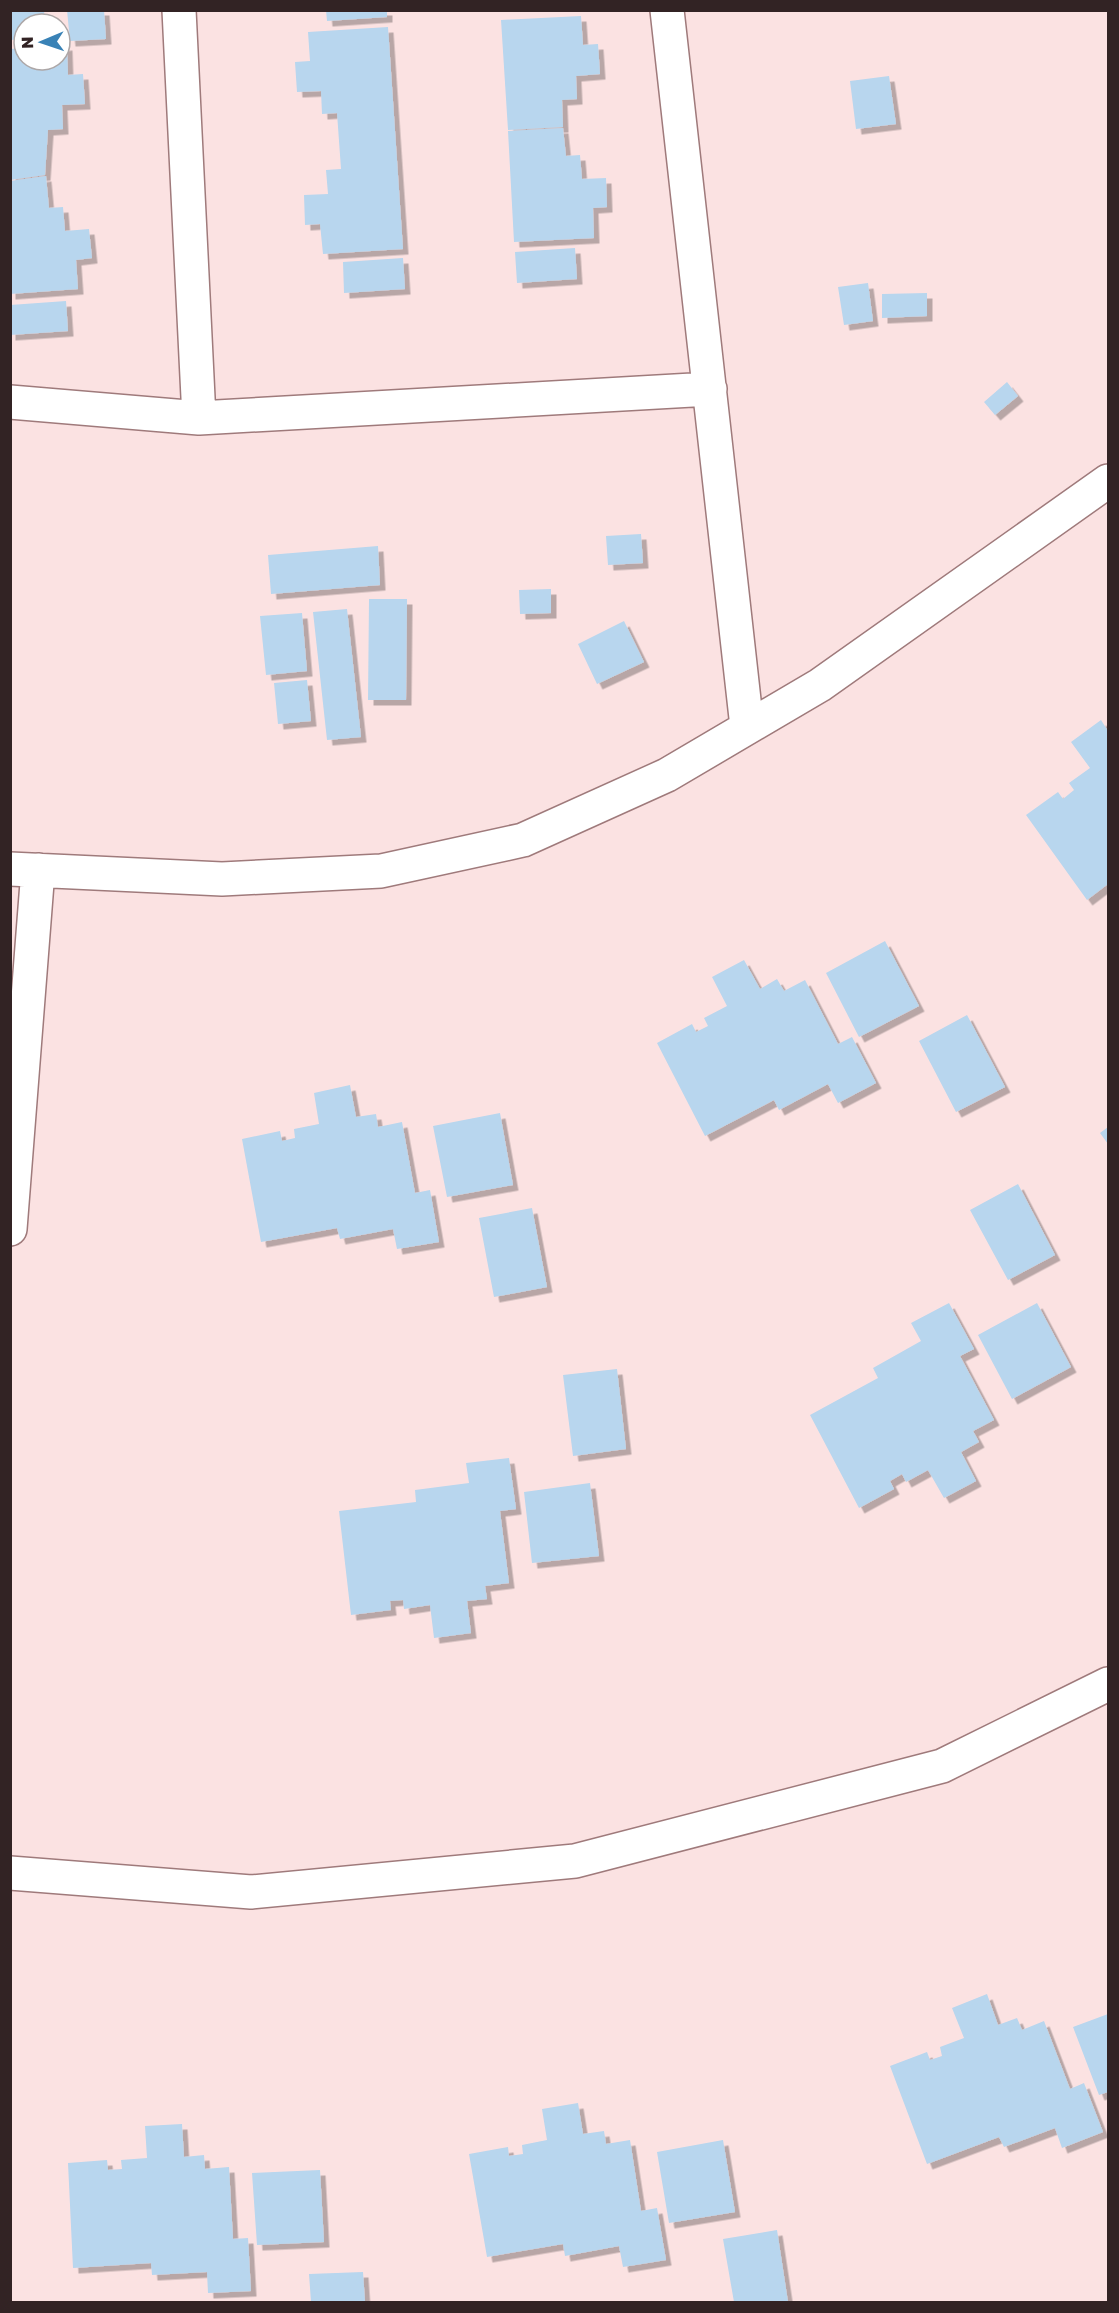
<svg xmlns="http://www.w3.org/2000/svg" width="1119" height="2313" viewBox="0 0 1119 2313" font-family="'Golos Text',sans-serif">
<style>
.building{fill:#b8d6ee;filter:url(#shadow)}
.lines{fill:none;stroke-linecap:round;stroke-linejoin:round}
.minor-casing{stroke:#9f7a7b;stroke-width:36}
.minor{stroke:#fff;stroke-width:33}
</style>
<defs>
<filter id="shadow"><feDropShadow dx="5.5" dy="5.5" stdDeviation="0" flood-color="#0004"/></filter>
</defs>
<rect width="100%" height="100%" fill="#fbe2e2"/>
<path class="building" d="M 10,10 L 44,10 L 45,24 L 24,24 L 24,39 L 10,40 Z
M 67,10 L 104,10 L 106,39 L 70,41 Z
M 326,10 L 387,10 L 387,17 L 327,21 Z
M 581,16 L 583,45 L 598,44 L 600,74 L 576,76 L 577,99 L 562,100 L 563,127 L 508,130 L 501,20 Z
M 388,27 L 403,249 L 323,254 L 320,224 L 305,225 L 304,195 L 328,194 L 326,170 L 341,169 L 337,113 L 322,114 L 321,91 L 297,92 L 295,62 L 310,61 L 308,32 Z
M 67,45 L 68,75 L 83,74 L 85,104 L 62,105 L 63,129 L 48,130 L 45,175 L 10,180 L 10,49 L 24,48 L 24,60 L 60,60 L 60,46 Z
M 889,76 L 896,124 L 856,129 L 850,81 Z
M 563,128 L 566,156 L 580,155 L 582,179 L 606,178 L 607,207 L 593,208 L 594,238 L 514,242 L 508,131 Z
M 46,176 L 49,208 L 63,207 L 65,231 L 89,229 L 92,258 L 76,260 L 78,289 L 10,294 L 10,181 Z
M 575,248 L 577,279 L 517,283 L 515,252 Z
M 403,258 L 405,289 L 344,293 L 343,262 Z
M 868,283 L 873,321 L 844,325 L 838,287 Z
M 927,293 L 927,316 L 882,318 L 882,294 Z
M 66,301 L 68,331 L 10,335 L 10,305 Z
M 1007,382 L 1018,396 L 995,415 L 984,402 Z
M 641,534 L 643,563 L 608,565 L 606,536 Z
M 378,546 L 380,585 L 271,594 L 268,555 Z
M 551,589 L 551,613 L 520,614 L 519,590 Z
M 369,599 L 407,599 L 406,700 L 368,700 Z
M 347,609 L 361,737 L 327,740 L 313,612 Z
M 302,613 L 307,671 L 266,675 L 260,616 Z
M 624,621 L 644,662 L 597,684 L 578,644 Z
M 307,680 L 311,721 L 278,724 L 274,683 Z
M 1101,720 L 1108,731 L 1108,884 L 1087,900 L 1026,815 L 1058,792 L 1063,799 L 1074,790 L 1069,783 L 1090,768 L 1071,742 Z
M 885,941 L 919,1006 L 859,1037 L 826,973 Z
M 744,960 L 760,989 L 777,979 L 784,991 L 805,980 L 838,1044 L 852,1037 L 876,1083 L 838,1103 L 828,1084 L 779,1110 L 774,1100 L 705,1136 L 657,1043 L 692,1024 L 696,1032 L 708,1026 L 704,1018 L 727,1006 L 712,977 Z
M 967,1015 L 1005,1087 L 956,1112 L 919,1041 Z
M 350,1085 L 356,1117 L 376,1114 L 378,1127 L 402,1122 L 415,1193 L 430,1190 L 439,1242 L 397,1249 L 393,1229 L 340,1239 L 337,1228 L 261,1242 L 242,1139 L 280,1131 L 282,1141 L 295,1138 L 294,1129 L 319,1124 L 314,1093 Z
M 500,1113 L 513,1185 L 447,1197 L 433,1126 Z
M 1108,1127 L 1108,1144 L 1100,1133 Z
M 1018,1184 L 1055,1255 L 1008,1280 L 970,1210 Z
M 532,1208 L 547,1287 L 494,1297 L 479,1218 Z
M 949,1303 L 974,1349 L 960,1356 L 994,1420 L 973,1431 L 979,1442 L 961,1452 L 976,1481 L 944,1498 L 928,1470 L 906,1482 L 902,1474 L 890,1481 L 894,1489 L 859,1508 L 810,1415 L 878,1378 L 873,1368 L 921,1341 L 911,1323 Z
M 1037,1303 L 1071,1367 L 1012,1399 L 978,1335 Z
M 617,1369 L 626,1449 L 573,1456 L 563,1375 Z
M 509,1458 L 516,1509 L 500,1511 L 509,1583 L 485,1586 L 487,1599 L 467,1601 L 471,1633 L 434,1638 L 430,1605 L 404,1609 L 403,1600 L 390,1601 L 391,1610 L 351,1615 L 339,1511 L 416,1502 L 415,1490 L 469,1483 L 466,1463 Z
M 590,1483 L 599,1556 L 532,1563 L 524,1492 Z
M 987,1994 L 998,2025 L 1017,2018 L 1022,2030 L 1044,2021 L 1070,2089 L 1084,2083 L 1103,2132 L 1062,2148 L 1055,2128 L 1004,2147 L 999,2137 L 927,2164 L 890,2066 L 927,2052 L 930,2060 L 942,2056 L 940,2047 L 964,2038 L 952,2008 Z
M 1108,2014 L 1108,2092 L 1099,2095 L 1073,2027 Z
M 578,2103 L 583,2134 L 604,2131 L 606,2144 L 630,2140 L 641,2211 L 657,2208 L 666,2260 L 623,2267 L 619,2246 L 565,2256 L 563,2244 L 487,2257 L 469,2154 L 508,2147 L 509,2156 L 523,2154 L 522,2145 L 547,2140 L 542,2109 Z
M 182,2124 L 184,2157 L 204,2155 L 205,2169 L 229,2167 L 233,2239 L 248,2238 L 251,2291 L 208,2293 L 207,2272 L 152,2275 L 151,2263 L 73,2268 L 68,2163 L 107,2160 L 108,2170 L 122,2169 L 121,2160 L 147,2158 L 145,2126 Z
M 723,2140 L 735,2212 L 669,2223 L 657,2152 Z
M 320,2170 L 324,2242 L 257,2245 L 252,2173 Z
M 777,2230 L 788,2302 L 734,2302 L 723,2239 Z
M 363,2272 L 365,2302 L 311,2302 L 309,2274 Z"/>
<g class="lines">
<g class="minor-casing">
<path id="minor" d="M 179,10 L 199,418
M 667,10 L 747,727
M 10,402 L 199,418 L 710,389
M 10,869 L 222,879 L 381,871 L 523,840 L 667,775 L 820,685 L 1108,481
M 10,1229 L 38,870
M 10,1873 L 251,1892 L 575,1861 L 942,1766 L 1108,1684"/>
</g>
<use href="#minor" class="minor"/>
</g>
<rect width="1119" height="2313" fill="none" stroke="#322324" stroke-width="24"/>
<g transform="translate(42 42) rotate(268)"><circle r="28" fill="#ffffff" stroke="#ada7a7" stroke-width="1.5"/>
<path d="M0-4.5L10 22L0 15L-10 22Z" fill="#3982b6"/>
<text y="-9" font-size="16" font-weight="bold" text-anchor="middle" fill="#322324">N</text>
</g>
</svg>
